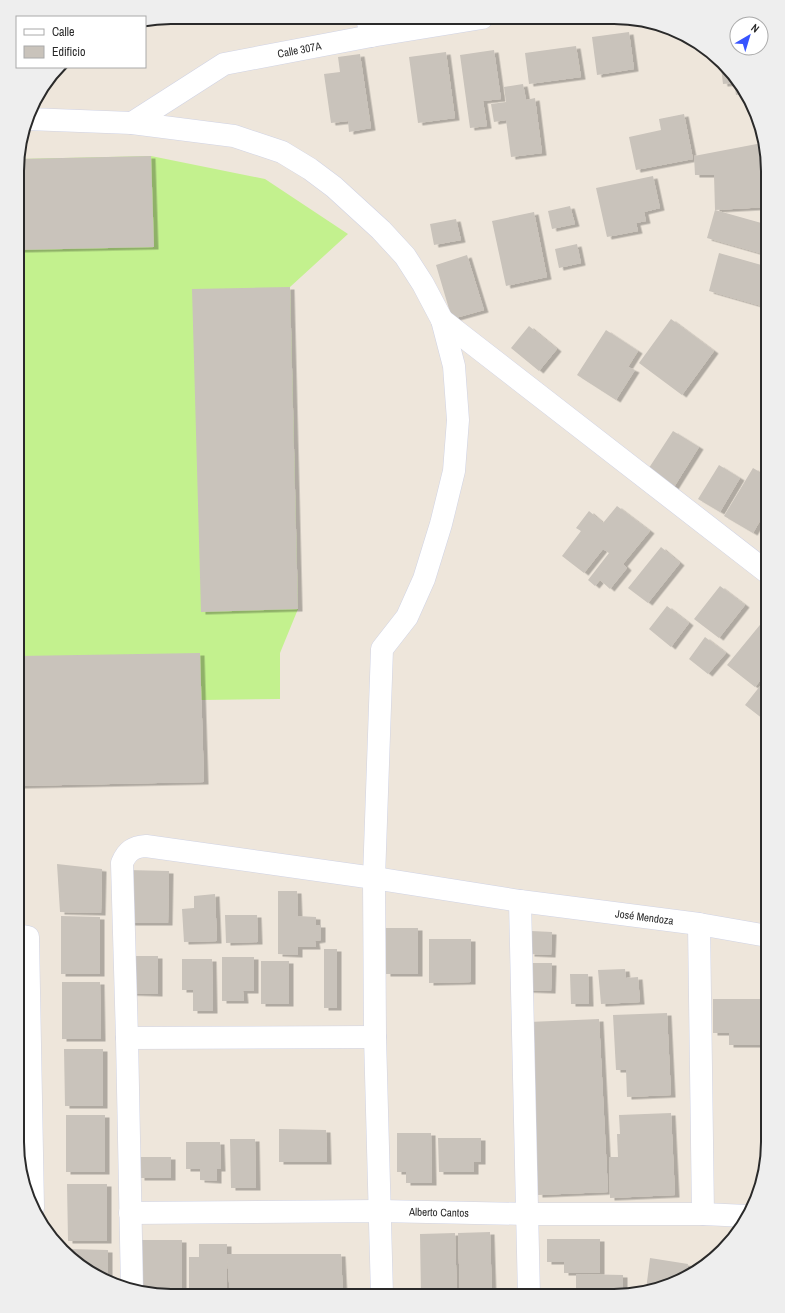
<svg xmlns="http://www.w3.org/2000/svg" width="785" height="1313" viewBox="0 0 785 1313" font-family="'Archivo Narrow',sans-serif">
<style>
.pitch{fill:#c3f18e}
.building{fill:#c9c3bb;filter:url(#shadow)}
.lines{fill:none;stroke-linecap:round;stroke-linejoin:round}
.minor-casing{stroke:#d0d3e4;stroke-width:23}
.minor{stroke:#fff;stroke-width:22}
.labels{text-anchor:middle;stroke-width:4;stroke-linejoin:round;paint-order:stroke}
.street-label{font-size:11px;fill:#2a2a2a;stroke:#fff}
.rim{fill:none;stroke:#2a2a2a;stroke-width:2}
</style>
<defs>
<filter id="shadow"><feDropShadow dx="4.5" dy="2.5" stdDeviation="0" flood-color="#0004"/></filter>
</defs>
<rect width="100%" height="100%" fill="#eee6db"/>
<path class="pitch" d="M 151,156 L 265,179 L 348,234 L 290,287 L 298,609 L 280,653 L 280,699 L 201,700 L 17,786 L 18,159 Z"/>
<path class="building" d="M 629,32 L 634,69 L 597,75 L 592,37 Z
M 576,46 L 581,77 L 529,84 L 525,53 Z
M 494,50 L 501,99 L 483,101 L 487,126 L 470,128 L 460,55 Z
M 446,52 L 455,118 L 418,123 L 409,57 Z
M 360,54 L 371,128 L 349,132 L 348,121 L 331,123 L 324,74 L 340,72 L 338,57 Z
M 721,67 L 725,67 L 736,78 L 746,94 L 736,95 L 734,83 L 723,84 Z
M 523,84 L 526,100 L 535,98 L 542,153 L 511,157 L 506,120 L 494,122 L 491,104 L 506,102 L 504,87 Z
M 684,114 L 693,159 L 636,170 L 629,137 L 661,130 L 659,119 Z
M 762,143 L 767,165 L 766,165 L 768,207 L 715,210 L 714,175 L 695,175 L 694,156 Z
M 151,156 L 154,247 L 18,250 L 18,159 Z
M 653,176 L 660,208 L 644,212 L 646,221 L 636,223 L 638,231 L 607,237 L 596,188 Z
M 570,206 L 575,224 L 552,229 L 548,211 Z
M 715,210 L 768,225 L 767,255 L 707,238 Z
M 534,212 L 547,277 L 506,286 L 492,221 Z
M 456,219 L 461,240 L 434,245 L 430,224 Z
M 577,244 L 581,263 L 559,268 L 555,249 Z
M 719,253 L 768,267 L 768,295 L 765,307 L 709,291 Z
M 467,255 L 484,310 L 452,319 L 436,265 Z
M 290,287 L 298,609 L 201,612 L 192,289 Z
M 671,319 L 714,351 L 682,395 L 639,363 Z
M 529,326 L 557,349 L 539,371 L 511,348 Z
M 606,330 L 638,351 L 628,367 L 635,370 L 616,400 L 577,375 Z
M 762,387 L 768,387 L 768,439 L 761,439 Z
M 673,431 L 699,447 L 674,487 L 647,471 Z
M 719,465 L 740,478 L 720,512 L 698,499 Z
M 753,468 L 768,477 L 768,507 L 753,533 L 724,516 Z
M 617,506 L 650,531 L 623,564 L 627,568 L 610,589 L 600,580 L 595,586 L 588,580 L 609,553 L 603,549 L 584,573 L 562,556 L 581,531 L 576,528 L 589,511 L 603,523 Z
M 661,547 L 680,563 L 648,603 L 628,588 Z
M 720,586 L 745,605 L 719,638 L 694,619 Z
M 667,606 L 689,623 L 671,647 L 649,629 Z
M 764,620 L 768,624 L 768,671 L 755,687 L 727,665 Z
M 705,637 L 726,653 L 708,674 L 689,659 Z
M 200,653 L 204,782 L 17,786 L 18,656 Z
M 764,681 L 768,684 L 768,723 L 745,705 Z
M 57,864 L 102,869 L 101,913 L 60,912 Z
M 127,870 L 169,871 L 168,923 L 126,923 Z
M 278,891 L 297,891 L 298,916 L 316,917 L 316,925 L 321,925 L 321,940 L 315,941 L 316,947 L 298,947 L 298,955 L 278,954 Z
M 215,894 L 217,941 L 184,942 L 182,909 L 194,908 L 194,896 Z
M 225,915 L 257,915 L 258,942 L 226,943 Z
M 61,916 L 100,917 L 100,974 L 61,974 Z
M 385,928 L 418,928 L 418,974 L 386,974 Z
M 531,931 L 552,932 L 551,955 L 530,954 Z
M 429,939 L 471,939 L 471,982 L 429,983 Z
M 324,949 L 337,949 L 337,1008 L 324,1008 Z
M 129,956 L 158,956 L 158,994 L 128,993 Z
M 222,957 L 254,957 L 254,991 L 243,991 L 244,1001 L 222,1001 Z
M 182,959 L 212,959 L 213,1011 L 193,1011 L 193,990 L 182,990 Z
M 261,961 L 289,961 L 289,1004 L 261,1004 Z
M 525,963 L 552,963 L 551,991 L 525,990 Z
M 625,969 L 626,978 L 638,977 L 640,1002 L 601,1004 L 598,970 Z
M 570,974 L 588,974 L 589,1004 L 571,1004 Z
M 62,982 L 100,982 L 101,1039 L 62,1039 Z
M 713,999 L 763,999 L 763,1045 L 729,1045 L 729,1033 L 713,1033 Z
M 667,1013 L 671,1095 L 627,1097 L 626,1070 L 616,1070 L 613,1015 Z
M 599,1019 L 608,1192 L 538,1195 L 529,1022 Z
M 64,1049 L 103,1049 L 103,1106 L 65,1106 Z
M 671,1113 L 675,1195 L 610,1198 L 609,1157 L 618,1157 L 617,1134 L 620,1134 L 619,1115 Z
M 66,1115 L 105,1115 L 105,1172 L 66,1172 Z
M 279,1129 L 326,1130 L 327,1162 L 279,1162 Z
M 397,1133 L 431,1133 L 432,1183 L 406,1183 L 406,1172 L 397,1172 Z
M 438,1138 L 481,1138 L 481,1162 L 474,1162 L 474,1172 L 439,1172 Z
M 230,1139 L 255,1139 L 256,1188 L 231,1188 Z
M 186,1142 L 220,1142 L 221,1169 L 217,1169 L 217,1181 L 200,1180 L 200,1169 L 186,1169 Z
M 140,1157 L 171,1157 L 171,1178 L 140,1178 Z
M 67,1184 L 107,1184 L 107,1241 L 68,1241 Z
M 490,1232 L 492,1296 L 460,1296 L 458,1233 Z
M 455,1233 L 457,1296 L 421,1295 L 420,1234 Z
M 547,1239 L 600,1239 L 600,1273 L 564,1273 L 564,1262 L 547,1262 Z
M 141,1240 L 182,1240 L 182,1295 L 151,1295 L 142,1292 Z
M 199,1244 L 227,1244 L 227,1254 L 341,1254 L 343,1295 L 230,1295 L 227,1257 L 227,1289 L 222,1289 L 222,1295 L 189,1295 L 189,1257 L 199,1257 Z
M 70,1249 L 108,1250 L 108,1282 L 77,1264 L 70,1256 Z
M 650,1258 L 688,1264 L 686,1276 L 672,1284 L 646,1290 Z
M 576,1274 L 623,1275 L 623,1294 L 614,1296 L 576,1296 Z"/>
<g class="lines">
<g class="minor-casing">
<g id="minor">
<path d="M 367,18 L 371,36"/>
<path d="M 28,119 L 132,123 L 234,136 L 282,152 L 310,169 L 334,187 L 381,230 L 405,256 L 423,284 L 442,320 L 454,366 L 458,420 L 454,471 L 441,524 L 424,579 L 407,617 L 382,649 L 374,878 L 375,1037 L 382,1295"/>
<path id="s1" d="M 132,123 L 224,64 L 371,36 L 482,18"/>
<path d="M 442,320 L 768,573"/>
<path d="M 520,901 L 529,1296"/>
<path d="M 699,924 L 703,1214"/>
<path d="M 17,935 L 28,937 L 33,1208"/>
<path d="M 127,1038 L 375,1037"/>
<path id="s2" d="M 130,1213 L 380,1211 L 527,1214 L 703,1214 L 747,1216"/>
<path id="s3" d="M 132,1289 L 127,1038 L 122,863 C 127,851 133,847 146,846 L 374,878 L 520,901 L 699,924 L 768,936"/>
</g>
</g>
<use href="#minor" class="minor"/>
</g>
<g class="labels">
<g class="street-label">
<text dy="4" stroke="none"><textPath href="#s1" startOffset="186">Calle 307A</textPath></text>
<text dy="4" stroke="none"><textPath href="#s3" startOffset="961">José Mendoza</textPath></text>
<text dy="4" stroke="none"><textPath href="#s2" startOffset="309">Alberto Cantos</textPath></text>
</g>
</g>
<path d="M0 0H785V1313H0ZM171 24H614A147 147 0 0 1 761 171V1142A147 147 0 0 1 614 1289H171A147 147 0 0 1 24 1142V171A147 147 0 0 1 171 24Z" fill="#eee" fill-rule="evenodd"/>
<path class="rim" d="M171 24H614A147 147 0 0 1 761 171V1142A147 147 0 0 1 614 1289H171A147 147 0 0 1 24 1142V171A147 147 0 0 1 171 24Z"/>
<rect x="16" y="16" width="130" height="52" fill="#ffffff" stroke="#aaaaaa"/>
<rect x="24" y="29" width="20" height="6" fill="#ffffff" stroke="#aaaaaa"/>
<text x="52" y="36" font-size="12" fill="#2a2a2a">Calle</text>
<rect x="24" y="46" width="20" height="12" fill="#c9c3bb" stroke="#aaaaaa"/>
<text x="52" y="56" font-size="12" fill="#2a2a2a">Edificio</text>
<g transform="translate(749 36) rotate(38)"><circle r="19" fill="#ffffff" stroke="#aaaaaa"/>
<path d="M0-3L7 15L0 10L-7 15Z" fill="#3754ff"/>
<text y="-6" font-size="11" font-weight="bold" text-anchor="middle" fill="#2a2a2a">N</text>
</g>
</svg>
